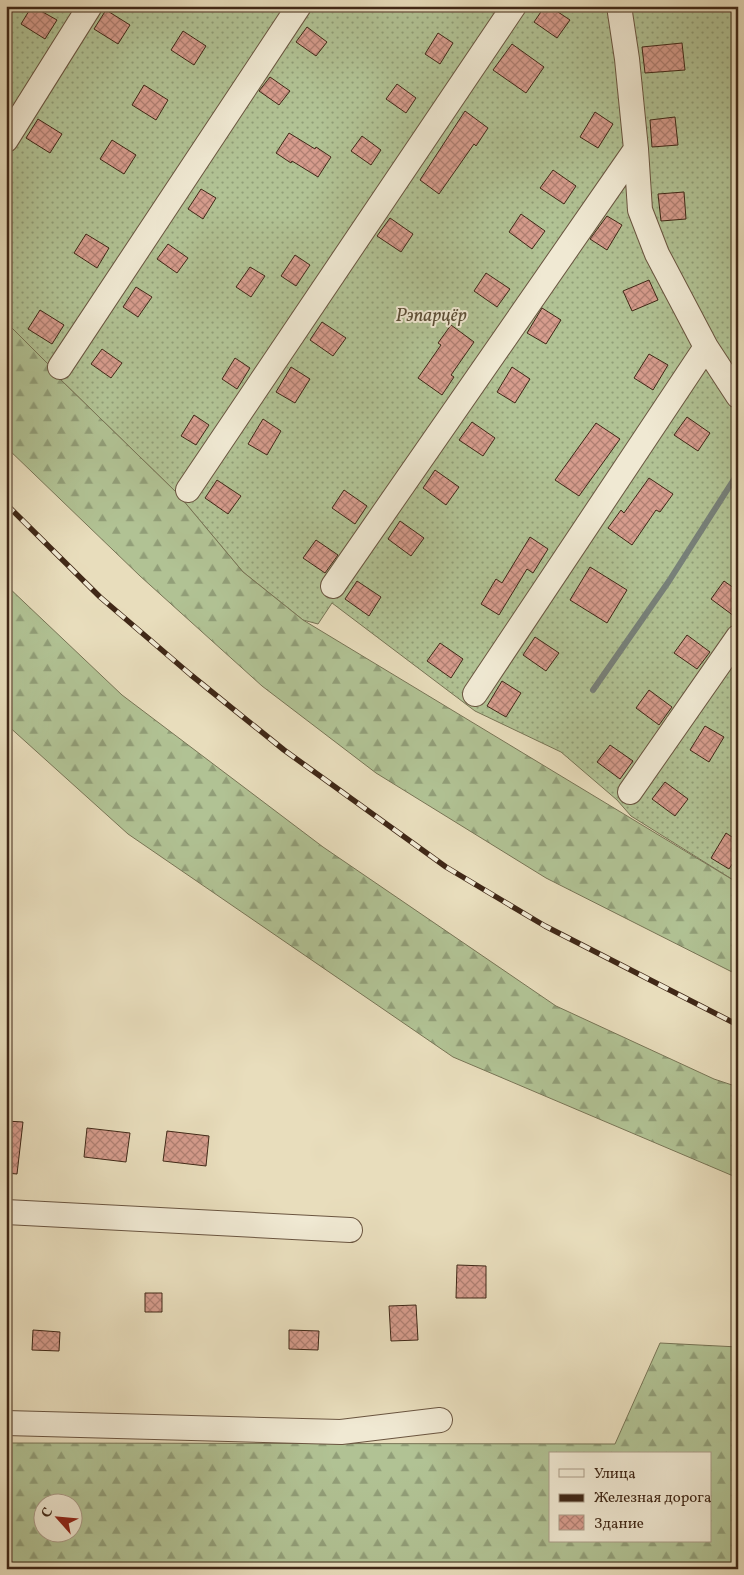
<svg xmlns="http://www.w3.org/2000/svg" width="744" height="1575" viewBox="0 0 744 1575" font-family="Vollkorn,serif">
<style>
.grass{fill:url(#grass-dots);stroke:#787556}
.forest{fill:url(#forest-firs);stroke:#787556;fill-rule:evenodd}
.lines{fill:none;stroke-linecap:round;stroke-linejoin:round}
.stream{stroke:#778079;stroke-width:6}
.building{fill:url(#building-cross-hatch);stroke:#402817}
.minor-casing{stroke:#6a5540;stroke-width:26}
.minor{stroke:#f0e9d3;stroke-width:24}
.rail-casing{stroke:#402817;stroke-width:5.5}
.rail{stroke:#f0e9d3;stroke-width:4;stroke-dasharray:11;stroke-linecap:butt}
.labels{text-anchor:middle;stroke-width:4;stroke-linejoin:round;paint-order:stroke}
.park-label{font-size:19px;font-style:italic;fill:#5c4e36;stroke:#f0e9d3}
</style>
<defs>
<pattern id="grass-dots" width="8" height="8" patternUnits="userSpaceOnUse" patternTransform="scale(1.25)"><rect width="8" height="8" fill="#b1c294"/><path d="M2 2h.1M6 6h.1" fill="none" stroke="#919e78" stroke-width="1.8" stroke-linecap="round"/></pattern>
<pattern id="forest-firs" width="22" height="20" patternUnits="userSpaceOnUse" patternTransform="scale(1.25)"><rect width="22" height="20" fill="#b1c294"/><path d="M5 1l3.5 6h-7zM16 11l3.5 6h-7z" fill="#919e78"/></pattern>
<pattern id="building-cross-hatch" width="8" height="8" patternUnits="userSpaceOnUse" patternTransform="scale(1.25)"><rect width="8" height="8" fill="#d69c8d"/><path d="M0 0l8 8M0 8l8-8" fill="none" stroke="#af7f72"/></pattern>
</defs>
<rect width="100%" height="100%" fill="#e8ddbc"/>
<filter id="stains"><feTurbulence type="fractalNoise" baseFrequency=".004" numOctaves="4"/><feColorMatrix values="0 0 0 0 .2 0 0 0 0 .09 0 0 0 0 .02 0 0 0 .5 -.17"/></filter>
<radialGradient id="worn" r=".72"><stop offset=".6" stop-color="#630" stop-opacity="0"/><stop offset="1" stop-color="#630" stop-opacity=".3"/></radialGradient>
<path class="grass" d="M 6,6 L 738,6 L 738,883 L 631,816 L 617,800 L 561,752 L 475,711 L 332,603 L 318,624 L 303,620 L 243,572 L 177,493 L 62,381 L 49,365 L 6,322 Z"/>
<path class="forest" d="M 6,322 L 49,365 L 62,381 L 177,493 L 243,572 L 303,620 L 738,883 L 738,975 L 546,878 L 376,773 L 262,686 L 140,576 L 6,447 Z
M 6,585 L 122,695 L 323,847 L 556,1006 L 714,1079 L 738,1087 L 738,1178 L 453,1057 L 128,834 L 6,724 Z
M 660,1343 L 738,1347 L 738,1569 L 6,1569 L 6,1443 L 615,1444 ZM 550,1454 L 710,1454 L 710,1541 L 550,1541 ZM 42,1502 L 72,1502 L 72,1532 L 42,1532 Z"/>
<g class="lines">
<path class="stream" d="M 593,690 L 669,581 L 738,473"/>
</g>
<path class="building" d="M 32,6 L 57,20 L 45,39 L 21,24 Z
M 545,6 L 549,6 L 570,20 L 557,38 L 534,22 Z
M 106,10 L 130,25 L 118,44 L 94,29 Z
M 307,27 L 327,42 L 316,56 L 296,42 Z
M 183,31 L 206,46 L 194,65 L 171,50 Z
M 438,33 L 453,43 L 440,64 L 425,54 Z
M 682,43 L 685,70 L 645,73 L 642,47 Z
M 512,44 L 544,67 L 526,93 L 493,70 Z
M 270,77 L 290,91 L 279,105 L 259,91 Z
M 397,84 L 416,98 L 406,113 L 386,99 Z
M 144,85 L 168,100 L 156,120 L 132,105 Z
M 465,111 L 488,128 L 476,146 L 474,144 L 439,194 L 420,180 Z
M 595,112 L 613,124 L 598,148 L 580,137 Z
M 675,117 L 678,145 L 652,147 L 650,120 Z
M 38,119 L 62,134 L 50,153 L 26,138 Z
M 289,133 L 315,149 L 316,147 L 331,157 L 318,177 L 292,161 L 291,163 L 276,153 Z
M 362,136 L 381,150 L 371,165 L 351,151 Z
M 112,140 L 136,155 L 124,174 L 100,159 Z
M 553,170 L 576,186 L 564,204 L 540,188 Z
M 201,189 L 216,198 L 203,219 L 188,209 Z
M 684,192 L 686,219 L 661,221 L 658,194 Z
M 521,214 L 545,231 L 532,249 L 509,232 Z
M 607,216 L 622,225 L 607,250 L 590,239 Z
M 390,218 L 413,234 L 401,252 L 377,236 Z
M 86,234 L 109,248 L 97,268 L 74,253 Z
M 168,244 L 188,258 L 177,273 L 157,259 Z
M 295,255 L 310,265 L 296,286 L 281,276 Z
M 250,267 L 265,276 L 251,297 L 236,287 Z
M 486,273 L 510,289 L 497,307 L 474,291 Z
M 649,280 L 658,300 L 632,311 L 623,291 Z
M 136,287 L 152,297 L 138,317 L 123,307 Z
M 542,308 L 561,320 L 546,344 L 527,333 Z
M 40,310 L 64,325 L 52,344 L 28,329 Z
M 322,322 L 346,338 L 333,356 L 310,340 Z
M 451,325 L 474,342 L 451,375 L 454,377 L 442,395 L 418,378 L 441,345 L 438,343 Z
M 102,349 L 122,363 L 111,378 L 91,364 Z
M 649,354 L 668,365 L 653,390 L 634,378 Z
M 235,358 L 250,368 L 237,389 L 222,379 Z
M 291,367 L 310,379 L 295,403 L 276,392 Z
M 512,367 L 530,379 L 515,403 L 497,392 Z
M 194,415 L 209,425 L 196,445 L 181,436 Z
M 687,417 L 710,433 L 698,451 L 674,435 Z
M 263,419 L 281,431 L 267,455 L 248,444 Z
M 472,422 L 495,438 L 483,456 L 459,440 Z
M 596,423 L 620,439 L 579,496 L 555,480 Z
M 435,470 L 459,487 L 446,505 L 423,488 Z
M 649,478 L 673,494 L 660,512 L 656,510 L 632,545 L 608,528 L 621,510 L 624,513 Z
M 217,480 L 241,496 L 228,514 L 205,498 Z
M 344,490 L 367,506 L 355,524 L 332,508 Z
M 400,521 L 424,538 L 411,556 L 388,539 Z
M 530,537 L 548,549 L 533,573 L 527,569 L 499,615 L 481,604 L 496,579 L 502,583 Z
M 316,540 L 338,555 L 325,573 L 303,558 Z
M 590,567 L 627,590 L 607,623 L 570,600 Z
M 357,581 L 381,597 L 369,616 L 345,599 Z
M 724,581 L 738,591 L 738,619 L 711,599 Z
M 687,635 L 710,652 L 697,669 L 674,653 Z
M 535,637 L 559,653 L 546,671 L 523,655 Z
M 440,643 L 463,659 L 451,678 L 427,661 Z
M 502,681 L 521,693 L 506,717 L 487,706 Z
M 649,690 L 672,707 L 659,725 L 636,708 Z
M 705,726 L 724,737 L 709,762 L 690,750 Z
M 610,745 L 633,761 L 620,779 L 597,762 Z
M 665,782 L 688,799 L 675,816 L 652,799 Z
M 726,833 L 738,841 L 738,855 L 729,869 L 711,858 Z
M 6,1121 L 23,1122 L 17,1174 L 6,1173 Z
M 87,1128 L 130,1133 L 126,1162 L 84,1157 Z
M 167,1131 L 209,1136 L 206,1166 L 163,1161 Z
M 457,1265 L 486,1266 L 486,1298 L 456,1298 Z
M 145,1293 L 162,1293 L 162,1312 L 145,1312 Z
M 416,1305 L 418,1340 L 391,1341 L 389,1306 Z
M 33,1330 L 60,1332 L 59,1351 L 32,1350 Z
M 289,1330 L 319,1331 L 318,1350 L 289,1349 Z"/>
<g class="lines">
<g class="minor-casing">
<path id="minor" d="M 6,140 L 90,6
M 706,347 L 738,396
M 60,367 L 299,6
M 188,490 L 514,6
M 333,586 L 636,149 L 627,59 L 619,6
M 475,694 L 706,347 L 657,254 L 640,210 L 636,149
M 630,792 L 738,637
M 6,1212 L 350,1230
M 6,1423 L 341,1432 L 440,1420"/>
</g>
<use href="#minor" class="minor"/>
<g class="rail-casing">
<path id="rail" d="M 6,504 L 100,597 L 191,675 L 284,750 L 446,867 L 545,926 L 738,1025"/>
</g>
<use href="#rail" class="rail"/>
</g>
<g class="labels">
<g class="park-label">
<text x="431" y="321">Рэпарцёр</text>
</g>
</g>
<rect width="744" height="1575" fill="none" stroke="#e8ddbc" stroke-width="25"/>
<rect x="8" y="8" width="729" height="1560" fill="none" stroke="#402817" stroke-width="2.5"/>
<rect x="12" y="12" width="719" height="1550" fill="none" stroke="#402817"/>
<rect x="549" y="1452" width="162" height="90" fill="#f0e9d3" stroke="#aa9c88"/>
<rect x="559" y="1469" width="25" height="8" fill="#f0e9d3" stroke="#aa9c88"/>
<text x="594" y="1478" font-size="15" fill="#402817">Улица</text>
<rect x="559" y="1494" width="25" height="8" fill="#402817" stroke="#aa9c88"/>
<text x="594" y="1502" font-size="15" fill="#402817">Железная дорога</text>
<rect x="559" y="1515" width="25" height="15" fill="url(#building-cross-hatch)" stroke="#aa9c88"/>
<text x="594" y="1528" font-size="15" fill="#402817">Здание</text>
<g transform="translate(58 1518) rotate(297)"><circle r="24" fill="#f0e9d3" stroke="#aa9c88"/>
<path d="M0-4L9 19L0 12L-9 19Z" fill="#8f2418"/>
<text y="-8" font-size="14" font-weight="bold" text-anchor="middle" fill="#402817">С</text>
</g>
<rect width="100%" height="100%" filter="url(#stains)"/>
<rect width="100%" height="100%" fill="url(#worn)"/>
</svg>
